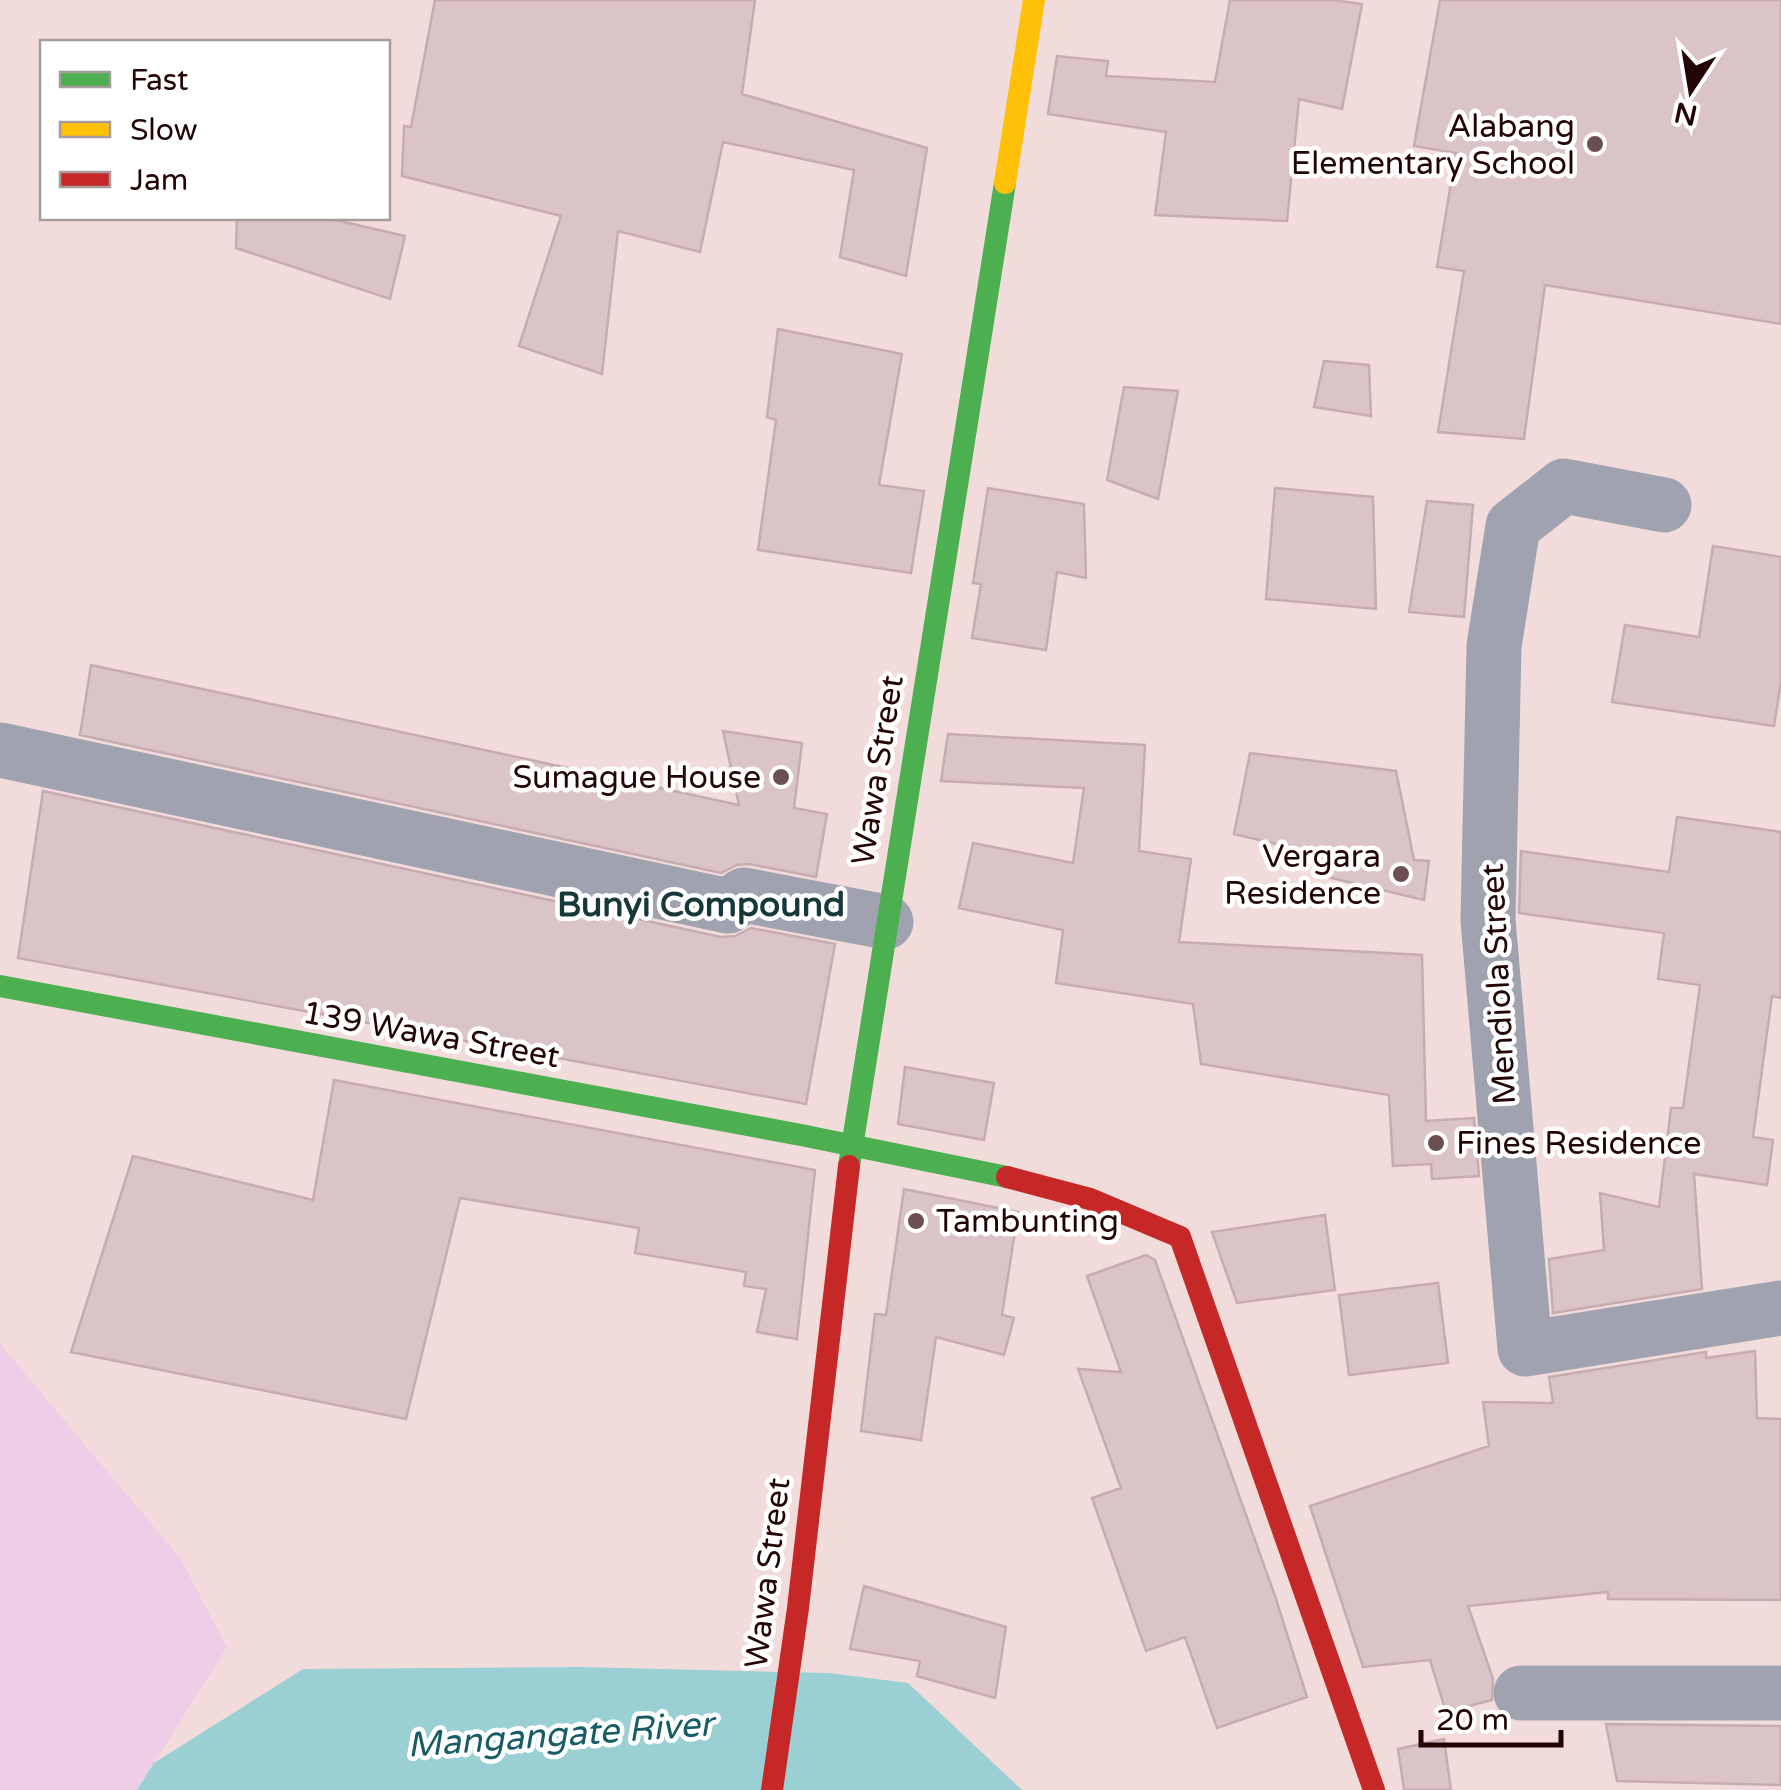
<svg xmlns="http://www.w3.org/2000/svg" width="1781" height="1790" viewBox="0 0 1781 1790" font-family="'Varela Round',sans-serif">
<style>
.green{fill:#eecde7}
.water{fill:#9acfd4}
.building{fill:#dbc4c7;stroke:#c5acb0;stroke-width:2.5}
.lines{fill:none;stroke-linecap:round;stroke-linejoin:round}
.street{stroke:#a0a3af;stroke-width:55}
.fast{stroke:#4caf50;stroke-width:22}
.slow{stroke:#ffc107;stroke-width:22}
.jam{stroke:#c62828;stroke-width:22}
.poi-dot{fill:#6c5051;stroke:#fff;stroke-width:4}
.labels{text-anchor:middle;stroke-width:9;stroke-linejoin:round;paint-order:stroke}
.poi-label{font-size:32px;fill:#240506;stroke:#fff;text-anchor:end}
.street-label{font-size:32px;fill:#240506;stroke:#fff}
.neighbourhood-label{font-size:35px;font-weight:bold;fill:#16383b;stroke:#fff}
.water-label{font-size:35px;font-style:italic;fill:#165e63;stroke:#fff}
</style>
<rect width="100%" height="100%" fill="#f2dcdb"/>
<path class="green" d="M 0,1344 L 180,1558 L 227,1647 L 137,1790 L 0,1790 Z"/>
<path class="water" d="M 581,1667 L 829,1673 L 908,1683 L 1022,1790 L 137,1790 L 154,1763 L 303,1669 Z"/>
<path class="building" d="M 435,0 L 755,0 L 742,94 L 927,148 L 906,276 L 840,257 L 854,170 L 723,142 L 700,252 L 618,231 L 602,374 L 519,346 L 561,216 L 402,176 L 404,126 L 411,127 Z
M 1230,0 L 1332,0 L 1362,4 L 1342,109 L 1299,99 L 1287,221 L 1155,215 L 1166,132 L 1048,114 L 1057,56 L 1108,61 L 1106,76 L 1215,82 Z
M 1440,0 L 1781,0 L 1781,324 L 1545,285 L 1524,439 L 1438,432 L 1464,271 L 1437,267 L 1456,153 L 1414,146 Z
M 237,218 L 327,218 L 405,236 L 390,299 L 236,248 Z
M 778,329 L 902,354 L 879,485 L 924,491 L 911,573 L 758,550 L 776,420 L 767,417 Z
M 1324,361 L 1369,365 L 1371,416 L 1314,407 Z
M 1124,387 L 1178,391 L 1158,499 L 1107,480 Z
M 988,488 L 1084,504 L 1086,578 L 1057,572 L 1046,650 L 972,638 L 981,584 L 973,583 Z
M 1275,488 L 1373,497 L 1376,609 L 1266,599 Z
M 1427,501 L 1473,505 L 1464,617 L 1409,612 Z
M 1713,546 L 1781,557 L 1781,682 L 1774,726 L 1612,702 L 1625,625 L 1699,637 Z
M 91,665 L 739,805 L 723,731 L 802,743 L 794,808 L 827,814 L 816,877 L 749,864 L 737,865 L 721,873 L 80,735 Z
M 948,734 L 1145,745 L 1139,851 L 1191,859 L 1179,942 L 1422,955 L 1426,1121 L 1474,1118 L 1479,1176 L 1432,1179 L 1431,1164 L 1393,1166 L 1389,1095 L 1201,1064 L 1193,1004 L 1056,983 L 1063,930 L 959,908 L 973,843 L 1073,863 L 1084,788 L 941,781 Z
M 1250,753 L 1396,771 L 1414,860 L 1429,861 L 1424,900 L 1319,875 L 1322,855 L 1234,834 Z
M 43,791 L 721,937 L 735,936 L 751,928 L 835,944 L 806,1104 L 18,958 Z
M 1677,817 L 1781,832 L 1781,998 L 1772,996 L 1753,1137 L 1773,1140 L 1767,1185 L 1694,1174 L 1702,1289 L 1553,1313 L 1549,1259 L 1604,1250 L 1600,1193 L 1659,1207 L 1671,1108 L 1683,1108 L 1700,985 L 1658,979 L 1664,933 L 1519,913 L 1521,851 L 1669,872 Z
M 905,1067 L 994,1083 L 984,1140 L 898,1124 Z
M 334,1080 L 815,1170 L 797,1339 L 757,1332 L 766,1289 L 744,1286 L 746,1272 L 635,1253 L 639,1228 L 460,1198 L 406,1419 L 71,1352 L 133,1156 L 313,1200 Z
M 904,1189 L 1018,1212 L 1002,1315 L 1014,1318 L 1004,1355 L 936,1337 L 921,1440 L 861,1431 L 875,1314 L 886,1315 Z
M 1325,1215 L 1335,1290 L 1237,1303 L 1212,1232 Z
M 1146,1255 L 1155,1260 L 1275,1596 L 1307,1697 L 1217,1728 L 1185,1637 L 1146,1651 L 1092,1498 L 1121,1488 L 1078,1369 L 1121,1372 L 1087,1276 Z
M 1438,1283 L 1448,1363 L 1349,1375 L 1339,1295 Z
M 1755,1351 L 1757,1418 L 1781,1419 L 1781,1600 L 1608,1599 L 1608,1592 L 1468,1606 L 1493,1679 L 1492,1700 L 1446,1712 L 1430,1660 L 1363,1667 L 1310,1506 L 1489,1446 L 1483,1402 L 1553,1403 L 1549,1377 L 1706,1352 L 1706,1358 Z
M 864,1586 L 1006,1627 L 995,1698 L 917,1676 L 920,1661 L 850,1649 Z
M 1606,1724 L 1781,1726 L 1781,1785 L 1617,1781 Z
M 1444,1739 L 1451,1790 L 1404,1790 L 1398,1749 Z"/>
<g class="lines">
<path class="street" d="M 1664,505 L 1564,486 L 1513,526 L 1494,646 L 1488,920 L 1525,1349 L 1781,1308
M 0,750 L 728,906 L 744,895 L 886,922
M 1521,1693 L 1781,1693"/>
<path class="fast" d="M 0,986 L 801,1135 L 1007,1177
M 849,1166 L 1005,183"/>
<path class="slow" d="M 1005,183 L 1034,0"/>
<path class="jam" d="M 1007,1177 L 1090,1199 L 1180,1237 L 1374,1790
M 772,1790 L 798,1608 L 849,1166"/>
</g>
<g class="poi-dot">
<circle cx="1595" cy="144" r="10"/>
<circle cx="781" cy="777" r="10"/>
<circle cx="1401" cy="874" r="10"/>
<circle cx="1436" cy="1143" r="10"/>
<circle cx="916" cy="1221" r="10"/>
</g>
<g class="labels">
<g class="poi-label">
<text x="1575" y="137">Alabang<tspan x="1575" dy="37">Elementary School</tspan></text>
<text x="761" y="788">Sumague House</text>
<text x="1381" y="867">Vergara<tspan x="1381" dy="37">Residence</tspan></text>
<text x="1456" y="1154" text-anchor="start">Fines Residence</text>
<text x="936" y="1232" text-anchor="start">Tambunting</text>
</g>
<g class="street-label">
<text transform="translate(877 770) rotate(-81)" y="11">Wawa Street</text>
<text transform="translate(1498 984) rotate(-93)" y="11">Mendiola Street</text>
<text transform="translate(431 1034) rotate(10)" y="11">139 Wawa Street</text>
<text transform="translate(767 1573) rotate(-83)" y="11">Wawa Street</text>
</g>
<g class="neighbourhood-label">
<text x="701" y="916">Bunyi Compound</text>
</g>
<g class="water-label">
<text transform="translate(560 1734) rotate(-4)" y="12">Mangangate River</text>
</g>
</g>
<rect x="40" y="40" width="350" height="180" fill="#ffffff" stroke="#a79b9b" stroke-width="2.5"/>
<rect x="60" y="72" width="50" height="15" fill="#4caf50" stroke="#a79b9b" stroke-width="2.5"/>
<text x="130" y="90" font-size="30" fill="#240506">Fast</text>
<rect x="60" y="122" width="50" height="15" fill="#ffc107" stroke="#a79b9b" stroke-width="2.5"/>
<text x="130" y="140" font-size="30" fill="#240506">Slow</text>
<rect x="60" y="172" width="50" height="15" fill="#c62828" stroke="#a79b9b" stroke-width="2.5"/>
<text x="130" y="190" font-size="30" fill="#240506">Jam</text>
<g transform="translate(1691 90) rotate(192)" stroke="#ffffff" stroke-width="8" paint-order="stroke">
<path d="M0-8L18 38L0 25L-18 38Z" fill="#240506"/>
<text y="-15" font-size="28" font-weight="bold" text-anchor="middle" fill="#240506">N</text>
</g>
<path d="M1421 1730v15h140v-15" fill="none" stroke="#240506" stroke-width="5"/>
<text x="1436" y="1730" font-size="30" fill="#240506" stroke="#ffffff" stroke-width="8" paint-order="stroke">20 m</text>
</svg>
